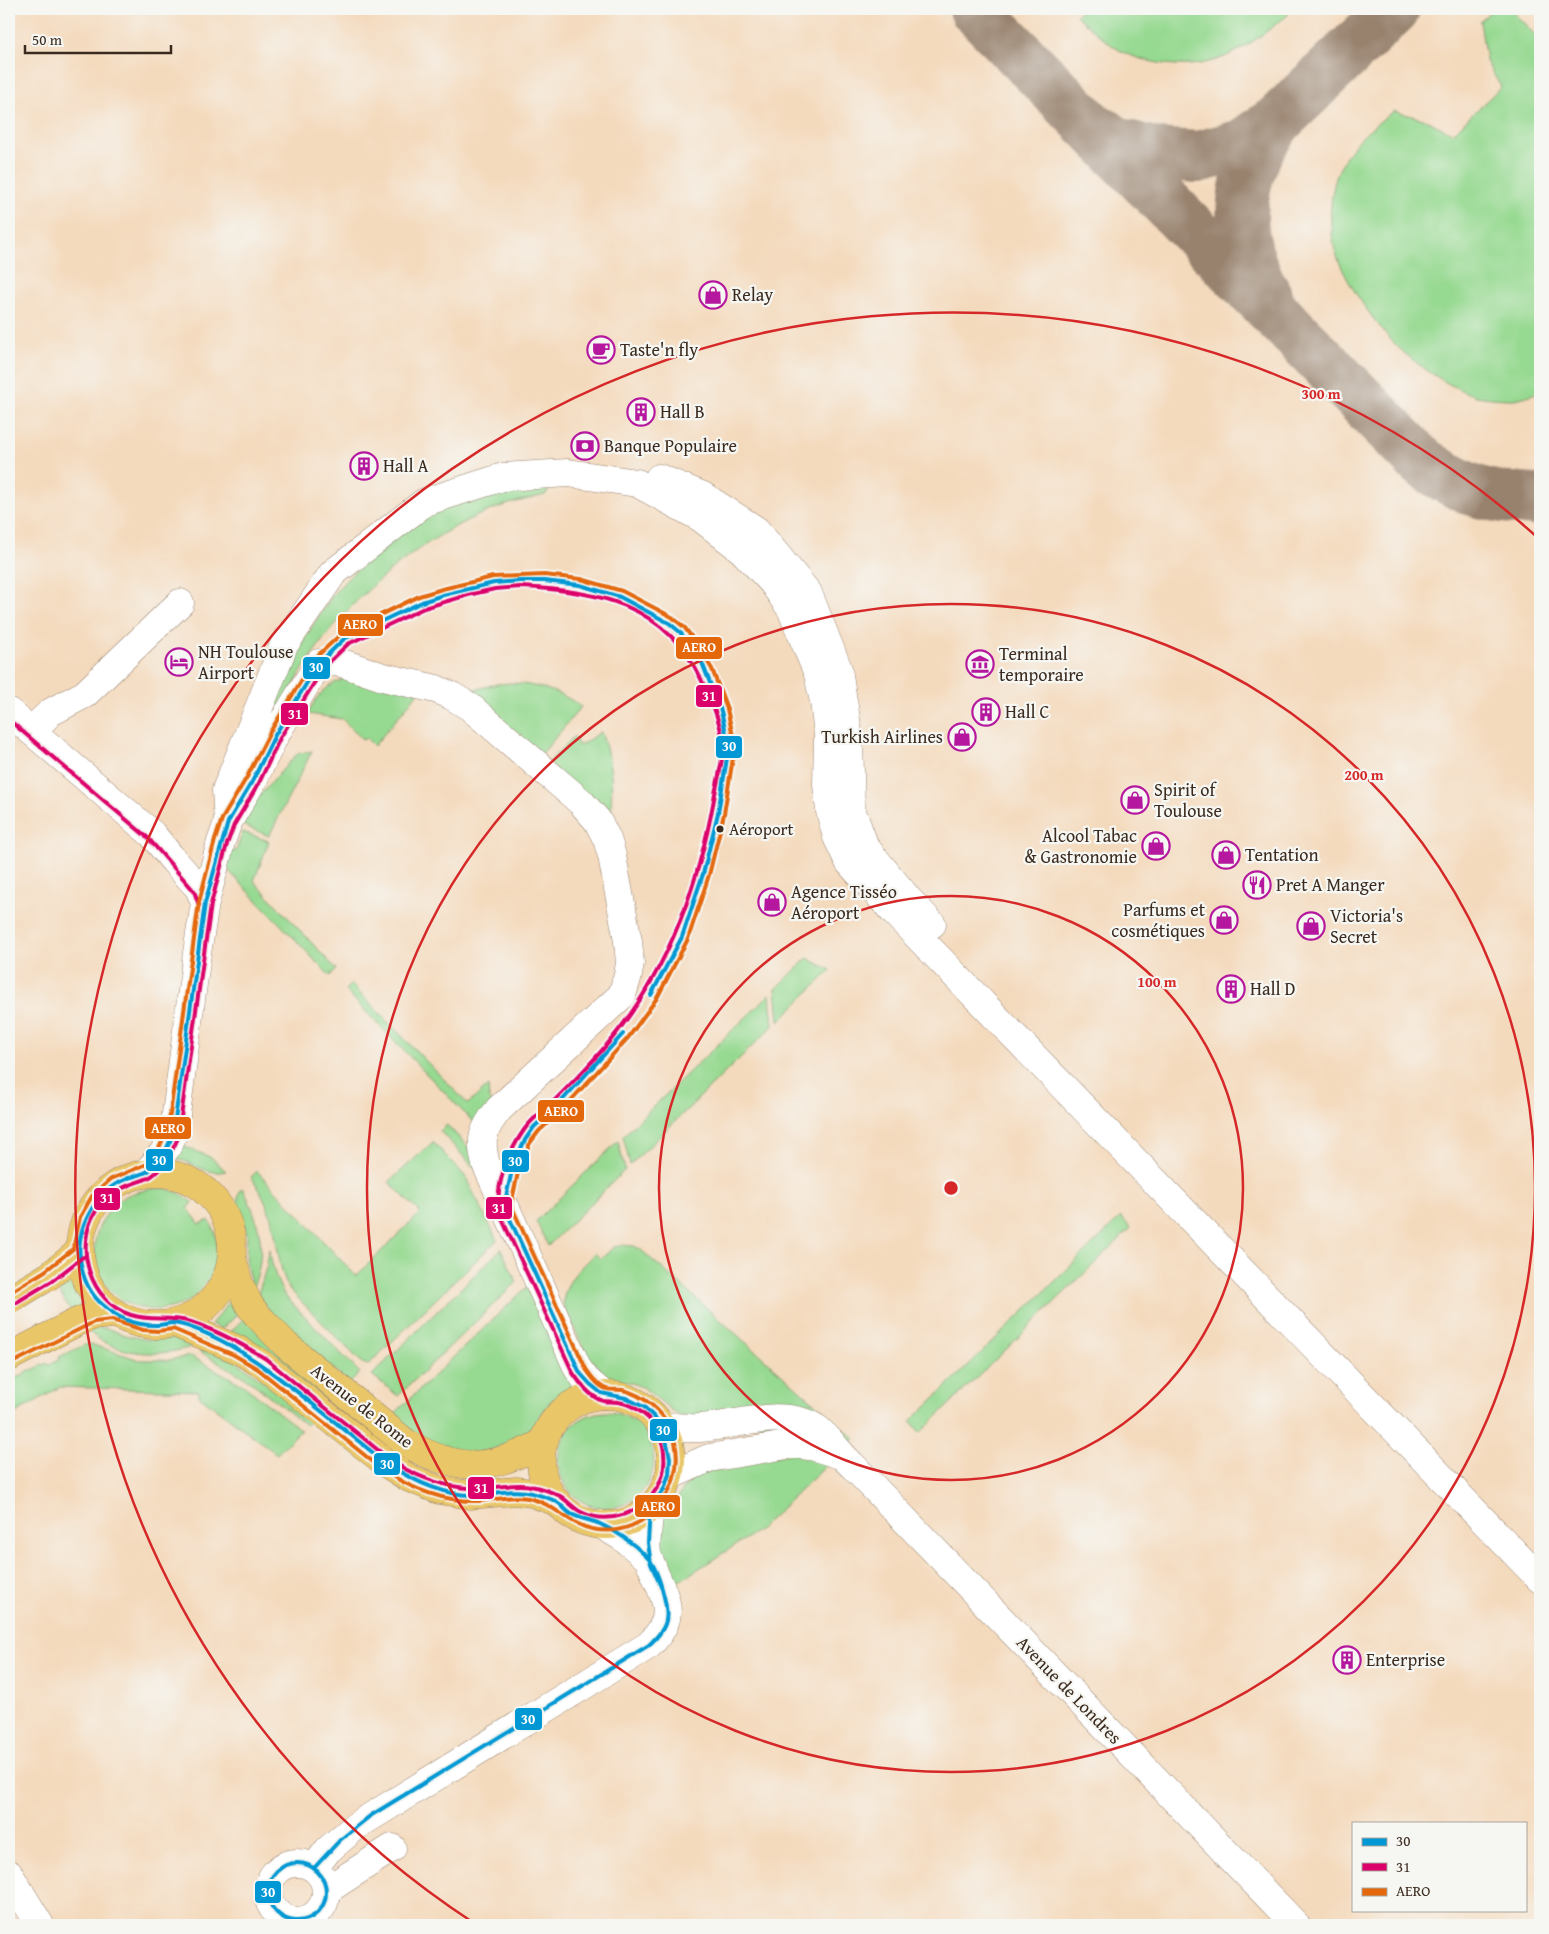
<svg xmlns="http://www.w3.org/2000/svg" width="1549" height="1934" viewBox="0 0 1549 1934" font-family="'Gentium Book Plus',serif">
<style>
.green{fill:#96d991;stroke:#688258}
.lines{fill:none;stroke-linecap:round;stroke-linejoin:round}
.taxiway{stroke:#98826e;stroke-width:52}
.minor-casing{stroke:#98826e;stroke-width:29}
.major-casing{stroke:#98826e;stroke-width:29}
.minor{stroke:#fff;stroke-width:28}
.major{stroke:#e9c769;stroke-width:28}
.bus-1-casing{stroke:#f6f6f2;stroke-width:8}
.bus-2-casing{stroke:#f6f6f2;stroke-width:8}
.bus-3-casing{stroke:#f6f6f2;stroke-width:8}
.bus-1{stroke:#0098d4;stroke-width:4}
.bus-2{stroke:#dc006b;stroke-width:4}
.bus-3{stroke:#e46809;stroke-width:4}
.ring{fill:none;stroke:#d62828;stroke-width:2.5}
.bus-dot{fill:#3b2a1e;stroke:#f6f6f2;stroke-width:2}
.labels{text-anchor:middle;stroke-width:4.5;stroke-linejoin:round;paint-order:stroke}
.bus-label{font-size:17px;fill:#3b2a1e;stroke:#f6f6f2;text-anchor:start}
.poi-label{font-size:18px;fill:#3b2a1e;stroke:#f6f6f2;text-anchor:start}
.street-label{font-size:18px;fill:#3b2a1e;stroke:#f6f6f2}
.centre{fill:#d62828;stroke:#f6f6f2;stroke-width:2.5}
.ring-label{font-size:15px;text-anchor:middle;font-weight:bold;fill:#d62828;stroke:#f6f6f2;stroke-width:4.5;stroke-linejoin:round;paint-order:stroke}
.line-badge{stroke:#f6f6f2;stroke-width:2}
.badge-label{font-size:14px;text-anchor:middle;font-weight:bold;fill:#fff}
</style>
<rect width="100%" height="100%" fill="#f6f6f2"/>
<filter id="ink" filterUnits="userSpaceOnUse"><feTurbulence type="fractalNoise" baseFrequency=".02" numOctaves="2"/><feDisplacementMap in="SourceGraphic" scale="10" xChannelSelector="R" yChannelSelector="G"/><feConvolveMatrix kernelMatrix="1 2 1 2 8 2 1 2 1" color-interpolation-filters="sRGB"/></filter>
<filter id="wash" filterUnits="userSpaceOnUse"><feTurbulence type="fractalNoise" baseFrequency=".0096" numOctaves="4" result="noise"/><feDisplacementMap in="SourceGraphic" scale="20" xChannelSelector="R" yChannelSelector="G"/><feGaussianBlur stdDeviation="1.12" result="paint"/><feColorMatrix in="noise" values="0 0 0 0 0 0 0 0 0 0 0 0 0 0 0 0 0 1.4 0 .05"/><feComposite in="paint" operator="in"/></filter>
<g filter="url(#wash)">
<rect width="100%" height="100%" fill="#f4dabd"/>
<path class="green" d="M 1082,9 L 1290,9 L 1288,15 C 1248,46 1219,71 1165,64 C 1150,62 1134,58 1121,51 C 1105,42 1090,27 1076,15 Z
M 1493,9 L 1510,9 L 1540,40 L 1540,392 C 1532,394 1523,398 1514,399 C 1503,399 1487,398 1477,396 C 1453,390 1410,361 1394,343 C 1372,319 1344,281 1335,250 C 1329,226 1329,198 1337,175 C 1347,147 1371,127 1394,111 L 1423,119 L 1453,133 L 1501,87 L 1486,61 L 1480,21 Z
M 548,481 L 548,491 L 545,495 C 528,499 510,503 494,509 C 426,534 352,595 312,655 C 294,682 279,712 262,740 L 278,679 L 334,593 L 352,574 L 409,524 L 474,493 Z
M 348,678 L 419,692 L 374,746 L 366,738 L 363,740 L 342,719 L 308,714 C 315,697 329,682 348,678 Z
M 512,683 C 537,685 561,691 581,707 L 540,756 L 466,692 L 496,684 Z
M 601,732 C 613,766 613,786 610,821 L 548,763 L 574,736 L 579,746 Z
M 312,751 L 269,836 L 240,824 L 245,812 L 295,756 L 300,753 Z
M 243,832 L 269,841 L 254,881 L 336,969 L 330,976 L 226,868 L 231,850 L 236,851 Z
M 807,958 L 831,970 L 779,1021 L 776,989 Z
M 351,984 L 468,1104 L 488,1086 L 489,1099 L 492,1103 L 477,1126 L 345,990 Z
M 770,994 L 773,1026 L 630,1165 L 623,1136 Z
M 447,1125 L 473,1152 L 475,1169 L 440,1131 Z
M 618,1141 L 625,1170 L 548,1246 L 536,1221 Z
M 433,1142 L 465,1176 L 497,1240 L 368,1365 L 362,1363 L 290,1290 C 279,1272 279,1251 274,1230 C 270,1210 263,1193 251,1177 L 257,1171 L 356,1276 L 420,1213 L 389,1182 Z
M 181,1145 L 212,1158 L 226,1171 C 205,1176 195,1162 175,1159 Z
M 164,1188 L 179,1193 L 193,1202 L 188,1209 L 200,1224 L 209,1220 C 211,1224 214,1229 215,1233 C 219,1249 216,1272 205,1284 C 201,1289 197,1295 193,1298 C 166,1317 127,1312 107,1287 C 89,1265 91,1231 110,1210 C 113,1206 116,1202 120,1199 C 135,1191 147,1189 164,1188 Z
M 240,1189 L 243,1189 C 260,1221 268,1254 252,1289 L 246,1263 L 247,1234 L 241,1214 L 239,1215 L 238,1197 Z
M 1121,1217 L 1131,1228 L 920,1433 L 911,1421 Z
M 621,1245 L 634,1246 L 640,1249 L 855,1439 L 847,1447 L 831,1431 L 679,1416 L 644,1388 L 632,1383 L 605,1377 L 593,1368 L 563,1304 C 565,1281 579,1269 595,1253 L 601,1259 L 614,1247 Z
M 501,1249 L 517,1282 L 398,1396 L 372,1375 Z
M 269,1250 C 273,1268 276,1282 286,1297 L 360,1373 L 350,1383 L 298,1341 L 257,1297 L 267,1265 Z
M 68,1278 L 83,1305 L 71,1311 L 64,1301 L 56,1284 Z
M 529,1285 L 575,1385 L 557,1396 L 547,1406 L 530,1430 L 520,1441 L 474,1455 L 426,1441 L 391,1417 Z
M 232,1299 L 240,1310 L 233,1319 L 221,1329 L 211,1324 Z
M 245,1317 L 334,1397 L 327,1403 L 229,1333 Z
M 85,1328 L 106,1328 L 125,1335 L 149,1340 L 177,1338 L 196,1345 C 161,1359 113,1356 85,1328 Z
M 90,1344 L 140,1360 L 168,1360 L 191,1356 L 243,1385 L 301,1430 L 277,1454 L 199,1396 L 199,1391 L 60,1387 L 9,1417 L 9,1381 L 47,1363 L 49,1365 L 60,1359 L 59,1357 L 85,1345 Z
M 204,1349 L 235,1360 L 313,1418 L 306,1425 L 249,1380 L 199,1351 Z
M558 1460a48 48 0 1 1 96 0a48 48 0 1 1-96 0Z
M 795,1453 L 830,1462 L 759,1530 L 673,1585 L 658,1547 L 661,1521 L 689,1481 L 715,1467 L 717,1472 L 719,1471 L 719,1466 Z"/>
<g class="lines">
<path class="taxiway" d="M 975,9 L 1422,462 C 1466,492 1487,498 1540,500
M 1104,134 L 1117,143 L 1157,154 L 1198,157 L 1242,145 L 1278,120 L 1394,9
M 1266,295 C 1238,248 1234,202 1257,152 C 1262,141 1271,130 1278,120"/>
</g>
</g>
<g filter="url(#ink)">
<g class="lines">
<g class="minor-casing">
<path id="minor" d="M 659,478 L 703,496 L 756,530 L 808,593 L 838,669 L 849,739 L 851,809 L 865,847 L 908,899 L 932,924
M 9,712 L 152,834 L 174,861 L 199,888 L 205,903
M 31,731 L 51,712 L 85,694 L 180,603
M 228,822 L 226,790 L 284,645 L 333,573 L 425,502 L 503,477 L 568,473 L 637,483 L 701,518 L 742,550 L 773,583 L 791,609 L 818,674 L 824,702 L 828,735 L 827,785 L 830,811 L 837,837 L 849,862 L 894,912 L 1540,1579
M 147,1172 C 158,1160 170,1147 174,1130 L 197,953 L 205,903 L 221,842 L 228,822 L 253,780 L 275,735 L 319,663 L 339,662 L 383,677 L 436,689 L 452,696 L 470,707 L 581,802 L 597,820 L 607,839 L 612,856 L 628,941 L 630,963 L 628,975 L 622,995 L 499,1109 C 483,1129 479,1139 486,1164 L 578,1369 L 586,1380 L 604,1395
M 662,1426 C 674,1427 687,1429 700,1428 C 735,1426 783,1407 816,1428 C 830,1438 840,1455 853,1466 L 1296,1925
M 669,1476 L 709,1458 L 793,1444 L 815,1447 L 841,1455
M 600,1524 L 622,1537 L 648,1558
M268 1892a29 29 0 1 1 58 0a29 29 0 1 1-58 0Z
M 314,1868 L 328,1850 L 356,1826 L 649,1645 C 676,1618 668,1603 654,1572 C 652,1566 649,1560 647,1554 C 645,1539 649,1522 650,1507
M 9,1874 L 40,1925
M 327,1890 L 392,1848"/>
</g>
<g class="major-casing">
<path id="major" d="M80 1249a76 76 0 1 1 152 0a76 76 0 1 1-152 0Z
M 232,1257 L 239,1284 L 250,1306 L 257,1315 L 286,1345 L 406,1443 C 459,1473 491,1471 544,1442
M 9,1300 L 49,1276 L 79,1252
M 174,1323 L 237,1349 L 262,1364 L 387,1464 L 409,1478 L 439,1490 L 470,1495 L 516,1491 L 532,1493 L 557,1502
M 9,1357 L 75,1323 L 92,1316 L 113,1314
M541 1460a65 65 0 1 1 130 0a65 65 0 1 1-130 0Z"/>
</g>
<use href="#minor" class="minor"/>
<use href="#major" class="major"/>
<g class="bus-1-casing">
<path id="bus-1" d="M 623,1034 L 558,1105 L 534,1127 L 525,1140 L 513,1166 L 504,1206 L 580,1373 L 590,1384 L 601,1393 L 626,1398 L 644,1407 L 659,1422 L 665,1434 L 670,1458 L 669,1474 L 664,1489 L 650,1508 L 648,1543 L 651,1564 L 662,1589
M268 1892a29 29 0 1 1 58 0a29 29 0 1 1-58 0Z
M 314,1868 L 340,1840 L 370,1816 L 649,1645 C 655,1639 662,1633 665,1624 C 671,1610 657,1567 647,1557 C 634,1544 616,1531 600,1524 C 591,1520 581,1519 571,1514 C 566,1511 562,1505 557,1502 C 550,1498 539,1495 532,1493 C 512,1488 492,1495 471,1495 C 441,1495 412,1480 387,1464 C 361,1443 336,1423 310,1402 C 281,1379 253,1357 220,1340 C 206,1333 189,1325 173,1323 C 168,1323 163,1325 158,1325 C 137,1326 118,1319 103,1305 C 81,1287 74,1250 84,1225 C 92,1204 106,1187 126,1179 C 133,1176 142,1175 148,1171 C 160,1163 168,1147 173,1134 L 205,903 L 228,822 L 253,780 L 275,735 L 319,663 L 344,639 L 422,602 L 443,595 L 494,583 L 520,581 L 544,581 L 580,585 L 620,597 L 669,623 L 680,632 L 701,660 L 721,711 L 729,746 L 718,813 L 703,874 L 682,937 L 651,995"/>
</g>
<g class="bus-2-casing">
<path id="bus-2" d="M 520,587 C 596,590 665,604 701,679 C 711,699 722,724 723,746 C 723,763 717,782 714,799 C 699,882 671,963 618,1031 C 600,1054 578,1077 557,1098 C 546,1109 533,1117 524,1130 C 508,1153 491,1192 502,1219 L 573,1373 C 580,1383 590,1397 603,1401 C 608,1402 613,1401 618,1402 C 634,1404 652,1418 659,1433 C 666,1450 667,1472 657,1488 C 641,1513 609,1526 581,1512 C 573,1508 568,1501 560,1496 C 552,1492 541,1488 531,1486 C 517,1483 501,1487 486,1488 C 459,1490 433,1483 409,1471 C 390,1462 374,1446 357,1433 C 327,1409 296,1384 266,1359 C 242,1344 218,1331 191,1322 C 169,1315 153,1322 131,1315 C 90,1302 73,1247 96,1211 C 105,1198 118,1189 132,1184 C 139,1181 147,1180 153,1175 C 165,1166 172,1151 178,1138 L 211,904 L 227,844 L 234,825 L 259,783 L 280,738 L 324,667 L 348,644 L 424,608 L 468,595 L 495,589 Z
M 9,720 L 148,838 L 194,891 L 199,905
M 12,1305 L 52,1281 L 83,1257"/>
</g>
<g class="bus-3-casing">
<path id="bus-3" d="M 9,1293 L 45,1271 L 73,1249 L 80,1217 L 92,1196 L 111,1179 L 147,1164 L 158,1150 L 168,1129 L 199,902 L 215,840 L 222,819 L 247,777 L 270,732 L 315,658 L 341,634 L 419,596 L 442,589 L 493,577 L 544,575 L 581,579 L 622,591 L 672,617 L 685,628 L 698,646 L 712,669 L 727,709 L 735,745 L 724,814 L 709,875 L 688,939 L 657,998 L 628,1038 L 563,1109 L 539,1131 L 530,1143 L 519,1168 L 511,1205 L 586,1369 C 591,1376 596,1384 604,1388 C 610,1391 617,1389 623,1390 C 643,1395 663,1411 671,1430 C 693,1481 649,1541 592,1529 C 568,1524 554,1503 528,1498 C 512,1495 495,1500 479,1501 C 445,1502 411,1489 383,1470 L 258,1369 L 234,1355 L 173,1329 L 158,1331 L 143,1330 L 112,1320 L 94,1322 L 12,1363"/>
</g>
<use href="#bus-1" class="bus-1"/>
<use href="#bus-2" class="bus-2"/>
<use href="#bus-3" class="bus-3"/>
</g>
</g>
<g class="ring">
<circle cx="951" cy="1188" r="292"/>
<circle cx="951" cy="1188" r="584"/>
<path d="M474 1923A876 876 0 1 1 1537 537"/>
</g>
<defs>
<g id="shop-ring" transform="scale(1.4375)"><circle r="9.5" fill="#f6f6f2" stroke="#b5179e" stroke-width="1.5"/><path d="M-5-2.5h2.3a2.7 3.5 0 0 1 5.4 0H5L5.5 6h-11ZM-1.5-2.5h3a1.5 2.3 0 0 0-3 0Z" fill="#b5179e"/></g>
<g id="cafe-ring" transform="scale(1.4375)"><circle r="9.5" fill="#f6f6f2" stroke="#b5179e" stroke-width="1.5"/><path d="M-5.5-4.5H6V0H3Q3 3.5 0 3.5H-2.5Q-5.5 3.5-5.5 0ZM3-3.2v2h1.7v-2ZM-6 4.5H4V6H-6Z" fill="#b5179e"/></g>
<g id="building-ring" transform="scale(1.4375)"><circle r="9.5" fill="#f6f6f2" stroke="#b5179e" stroke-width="1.5"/><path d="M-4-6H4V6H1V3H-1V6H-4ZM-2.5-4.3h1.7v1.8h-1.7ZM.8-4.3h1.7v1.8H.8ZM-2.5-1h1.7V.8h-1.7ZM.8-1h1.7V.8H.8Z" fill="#b5179e"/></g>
<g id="bank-ring" transform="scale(1.4375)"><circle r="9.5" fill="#f6f6f2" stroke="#b5179e" stroke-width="1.5"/><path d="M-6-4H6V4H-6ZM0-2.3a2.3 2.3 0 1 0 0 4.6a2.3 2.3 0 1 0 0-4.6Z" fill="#b5179e"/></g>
<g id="hotel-ring" transform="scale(1.4375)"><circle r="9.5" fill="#f6f6f2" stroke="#b5179e" stroke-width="1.5"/><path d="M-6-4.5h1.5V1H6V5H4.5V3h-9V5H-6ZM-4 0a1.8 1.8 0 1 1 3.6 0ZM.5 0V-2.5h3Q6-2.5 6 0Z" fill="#b5179e"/></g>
<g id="museum-ring" transform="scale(1.4375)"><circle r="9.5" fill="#f6f6f2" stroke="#b5179e" stroke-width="1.5"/><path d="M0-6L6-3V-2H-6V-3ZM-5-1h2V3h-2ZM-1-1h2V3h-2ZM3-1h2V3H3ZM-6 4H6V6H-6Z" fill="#b5179e"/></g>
<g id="restaurant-ring" transform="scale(1.4375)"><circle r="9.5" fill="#f6f6f2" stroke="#b5179e" stroke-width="1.5"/><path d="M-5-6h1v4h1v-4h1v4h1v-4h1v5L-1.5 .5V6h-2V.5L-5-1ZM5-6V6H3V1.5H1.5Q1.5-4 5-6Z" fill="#b5179e"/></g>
</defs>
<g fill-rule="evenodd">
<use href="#shop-ring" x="713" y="295"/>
<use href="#cafe-ring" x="601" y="350"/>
<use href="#building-ring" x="641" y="412"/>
<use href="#bank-ring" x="585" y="446"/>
<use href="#building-ring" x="364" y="466"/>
<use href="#hotel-ring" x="179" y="662"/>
<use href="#museum-ring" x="980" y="664"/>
<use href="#building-ring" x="986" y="712"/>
<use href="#shop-ring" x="962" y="737"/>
<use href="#shop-ring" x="1135" y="800"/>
<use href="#shop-ring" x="1156" y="846"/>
<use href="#shop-ring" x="1226" y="855"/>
<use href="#restaurant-ring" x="1257" y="885"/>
<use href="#shop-ring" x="772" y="902"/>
<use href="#shop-ring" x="1224" y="920"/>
<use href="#shop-ring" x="1311" y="926"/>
<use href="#building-ring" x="1231" y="989"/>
<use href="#building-ring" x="1347" y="1660"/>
</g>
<circle class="bus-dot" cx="720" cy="829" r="4.5"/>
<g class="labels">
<g class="bus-label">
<text x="729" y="835">Aéroport</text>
</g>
<g class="poi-label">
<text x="732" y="301">Relay</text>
<text x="620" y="356">Taste'n fly</text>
<text x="660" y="418">Hall B</text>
<text x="604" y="452">Banque Populaire</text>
<text x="383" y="472">Hall A</text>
<text x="198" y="658">NH Toulouse<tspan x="198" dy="21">Airport</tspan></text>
<text x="999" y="660">Terminal<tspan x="999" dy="21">temporaire</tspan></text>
<text x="1005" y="718">Hall C</text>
<text x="943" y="743" text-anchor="end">Turkish Airlines</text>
<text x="1154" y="796">Spirit of<tspan x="1154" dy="21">Toulouse</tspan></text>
<text x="1137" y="842" text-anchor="end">Alcool Tabac<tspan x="1137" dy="21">&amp; Gastronomie</tspan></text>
<text x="1245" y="861">Tentation</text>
<text x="1276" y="891">Pret A Manger</text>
<text x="791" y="898">Agence Tisséo<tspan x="791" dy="21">Aéroport</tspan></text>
<text x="1205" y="916" text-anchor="end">Parfums et<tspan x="1205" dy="21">cosmétiques</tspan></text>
<text x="1330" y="922">Victoria's<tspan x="1330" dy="21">Secret</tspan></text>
<text x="1250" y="995">Hall D</text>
<text x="1366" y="1666">Enterprise</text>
</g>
<g class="street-label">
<text transform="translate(362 1406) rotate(38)" y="6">Avenue de Rome</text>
<text transform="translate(1069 1690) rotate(46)" y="6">Avenue de Londres</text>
</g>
</g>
<circle cx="951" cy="1188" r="8" class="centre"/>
<g class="ring-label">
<text x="1321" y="399">300 m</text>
<text x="1364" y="780">200 m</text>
<text x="1157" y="987">100 m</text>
</g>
<g class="line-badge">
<rect x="337" y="613" width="47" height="24" rx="5" fill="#e46809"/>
<rect x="675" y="636" width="48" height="24" rx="5" fill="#e46809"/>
<rect x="302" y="656" width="29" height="24" rx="5" fill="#0098d4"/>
<rect x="695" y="684" width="28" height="24" rx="5" fill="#dc006b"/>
<rect x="280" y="702" width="29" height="24" rx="5" fill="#dc006b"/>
<rect x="715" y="735" width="28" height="24" rx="5" fill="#0098d4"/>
<rect x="537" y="1099" width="48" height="24" rx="5" fill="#e46809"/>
<rect x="144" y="1116" width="48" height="24" rx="5" fill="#e46809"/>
<rect x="145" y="1148" width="29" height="24" rx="5" fill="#0098d4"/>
<rect x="501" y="1149" width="29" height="24" rx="5" fill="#0098d4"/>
<rect x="93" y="1187" width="28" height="24" rx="5" fill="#dc006b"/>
<rect x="485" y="1196" width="28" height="24" rx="5" fill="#dc006b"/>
<rect x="649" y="1418" width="29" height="24" rx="5" fill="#0098d4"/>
<rect x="373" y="1452" width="28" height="24" rx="5" fill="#0098d4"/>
<rect x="467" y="1476" width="28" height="24" rx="5" fill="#dc006b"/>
<rect x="634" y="1494" width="47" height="24" rx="5" fill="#e46809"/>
<rect x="514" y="1707" width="29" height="24" rx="5" fill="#0098d4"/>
<rect x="254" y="1880" width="28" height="24" rx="5" fill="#0098d4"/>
</g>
<g class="badge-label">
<text x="360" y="629">AERO</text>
<text x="699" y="652">AERO</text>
<text x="316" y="672">30</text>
<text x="709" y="701">31</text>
<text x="295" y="719">31</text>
<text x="729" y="751">30</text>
<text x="561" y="1116">AERO</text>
<text x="168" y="1133">AERO</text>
<text x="159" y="1165">30</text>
<text x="515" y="1166">30</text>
<text x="107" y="1203">31</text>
<text x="499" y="1213">31</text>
<text x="663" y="1435">30</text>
<text x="387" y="1469">30</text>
<text x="481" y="1493">31</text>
<text x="658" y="1511">AERO</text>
<text x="528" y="1724">30</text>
<text x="268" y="1897">30</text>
</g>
<rect width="1549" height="1934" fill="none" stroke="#f6f6f2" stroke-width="30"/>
<rect x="1352" y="1822" width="175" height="90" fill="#f6f6f2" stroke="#aba49d"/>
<rect x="1362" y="1838" width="25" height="8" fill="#0098d4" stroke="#aba49d"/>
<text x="1396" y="1846" font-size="15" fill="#3b2a1e">30</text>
<rect x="1362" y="1863" width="25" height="8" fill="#dc006b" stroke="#aba49d"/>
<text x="1396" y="1872" font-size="15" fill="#3b2a1e">31</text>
<rect x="1362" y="1888" width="25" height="8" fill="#e46809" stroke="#aba49d"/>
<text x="1396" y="1896" font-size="15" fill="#3b2a1e">AERO</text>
<path d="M25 45v8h146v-8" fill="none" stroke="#3b2a1e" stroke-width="2.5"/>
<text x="32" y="45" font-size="15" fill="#3b2a1e" stroke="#f6f6f2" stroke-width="4" paint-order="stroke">50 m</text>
</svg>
